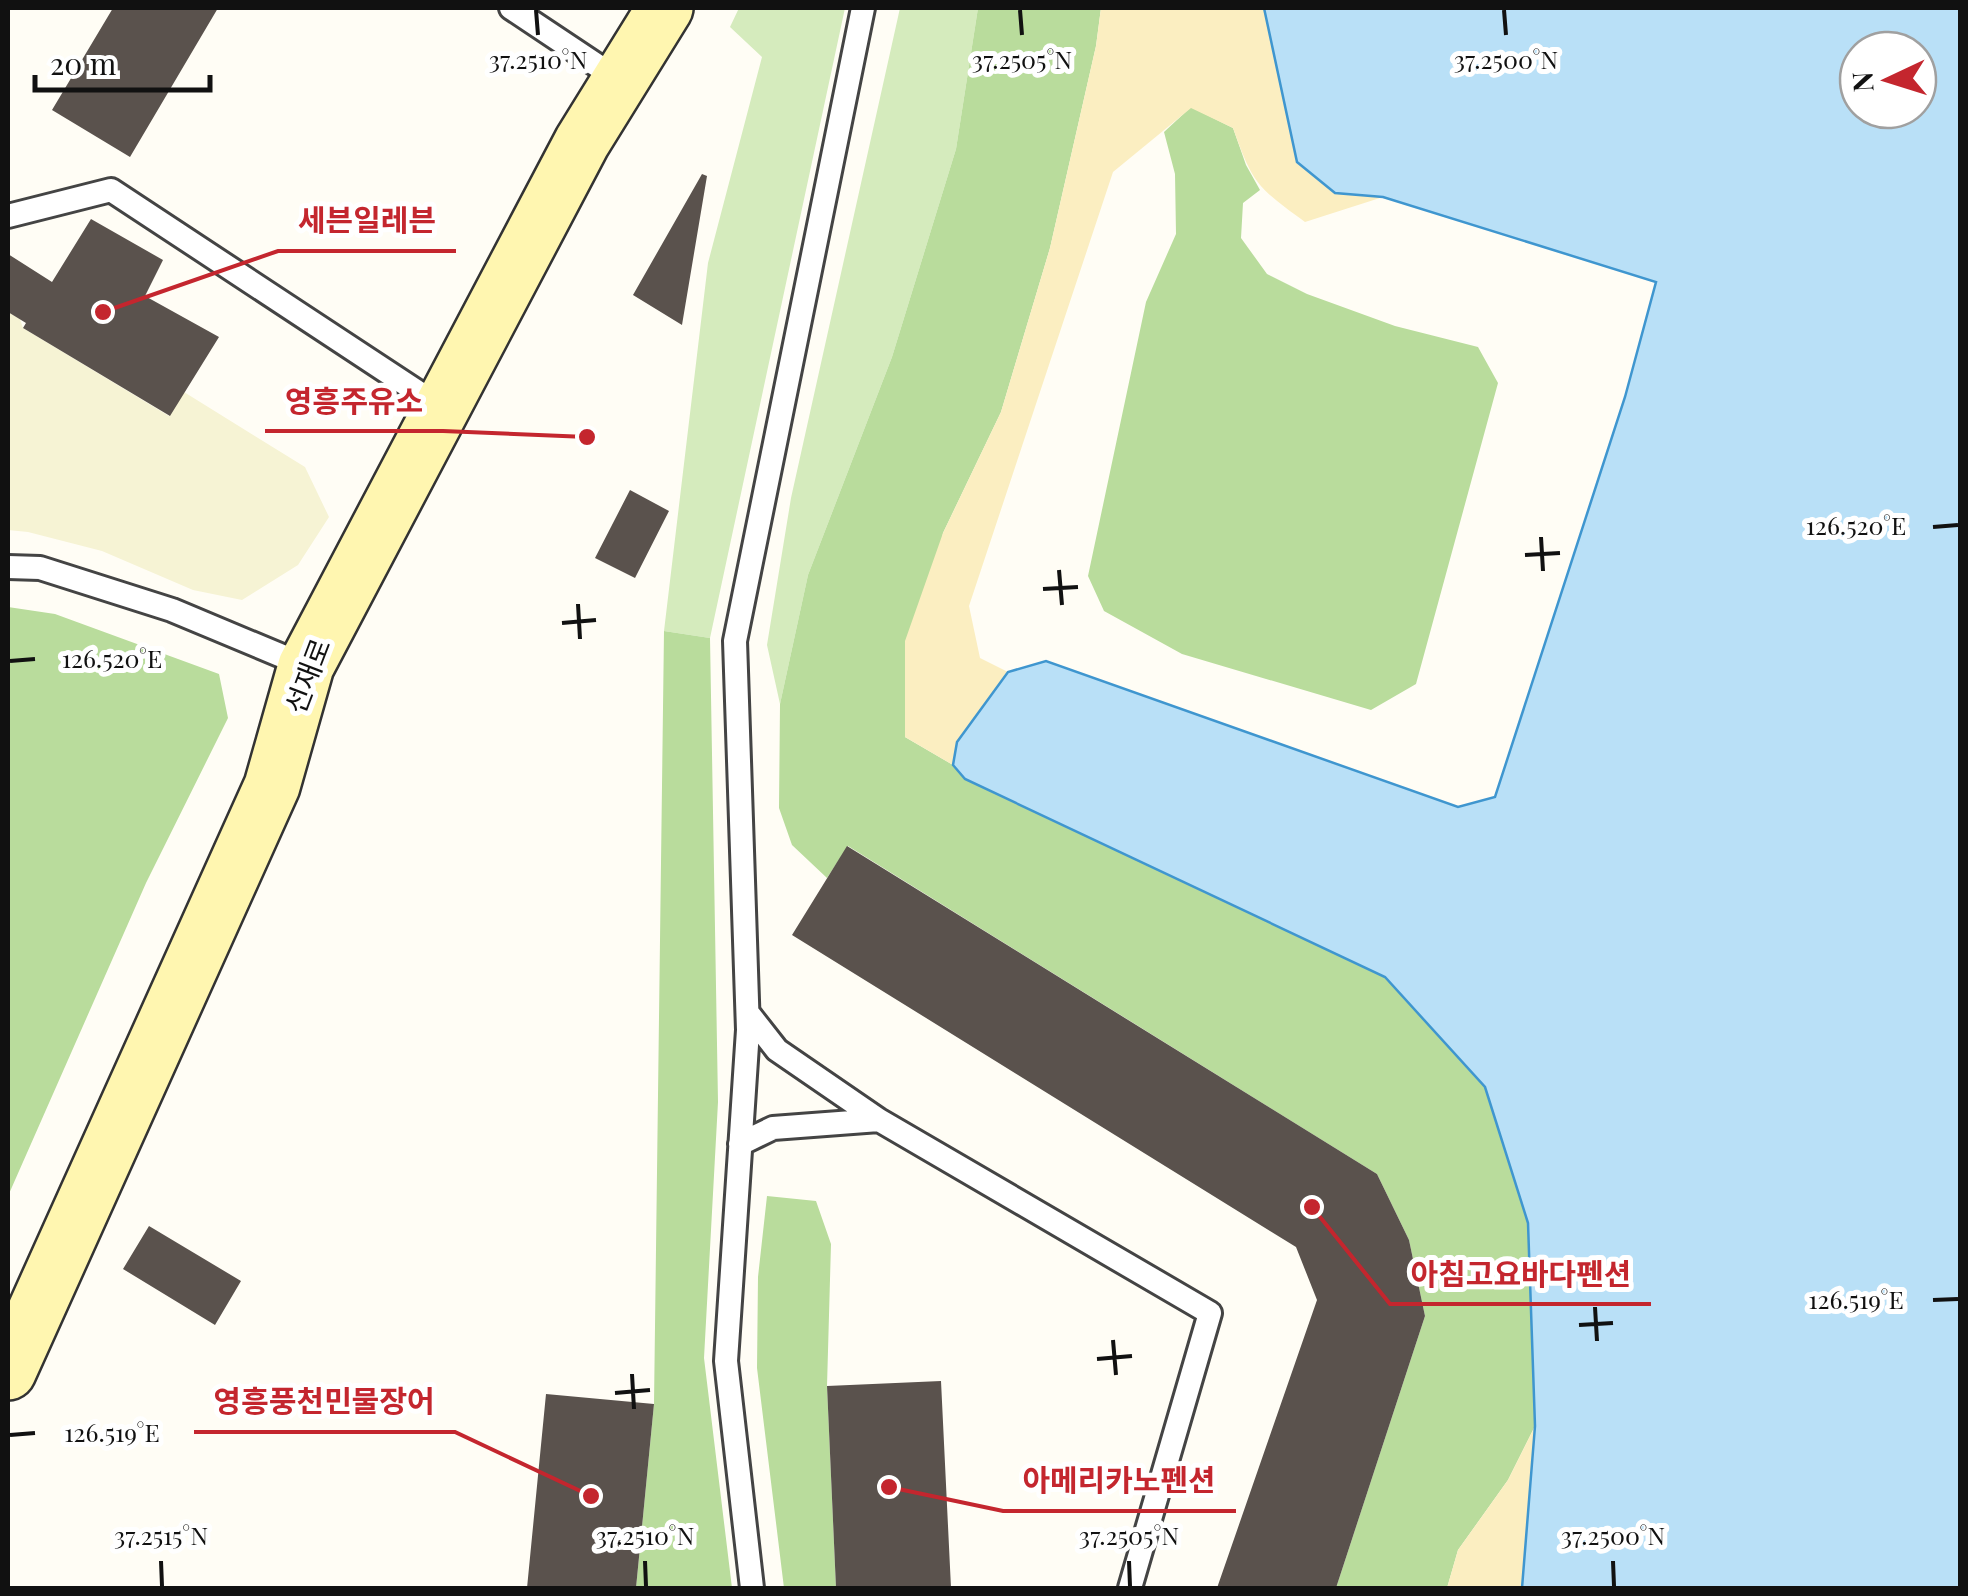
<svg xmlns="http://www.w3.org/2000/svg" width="1968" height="1596" viewBox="0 0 1968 1596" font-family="'Playfair Display','Noto Sans KR',serif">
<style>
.farmland{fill:#f6f3d4}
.green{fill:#d5ebbd}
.forest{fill:#b9dc9c}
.sand{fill:#fbeec1}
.water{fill:#b9e0f7;stroke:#3f96cf;stroke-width:2.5;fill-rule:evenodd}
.building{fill:#5a524d}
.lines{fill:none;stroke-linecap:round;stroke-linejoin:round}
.lane-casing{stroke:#444;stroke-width:28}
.secondary-casing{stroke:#333;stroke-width:60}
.lane{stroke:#fff;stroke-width:22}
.secondary{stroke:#fff6b0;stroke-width:55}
.ticks{fill:none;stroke:#111;stroke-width:4}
.labels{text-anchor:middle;stroke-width:10;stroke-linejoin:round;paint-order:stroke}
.street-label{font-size:28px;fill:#111;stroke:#fff}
.ticks-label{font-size:25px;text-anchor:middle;fill:#111;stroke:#fff;stroke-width:10;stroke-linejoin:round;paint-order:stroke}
.leader{fill:none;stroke:#c4262e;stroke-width:4}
.callout-dot{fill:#c4262e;stroke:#fff;stroke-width:4}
.callout-label{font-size:30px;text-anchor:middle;font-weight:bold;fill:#c4262e;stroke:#fff;stroke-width:10;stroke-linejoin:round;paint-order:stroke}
</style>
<rect width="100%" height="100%" fill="#fffdf5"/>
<path class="farmland" d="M 8,312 L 20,319 L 23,328 L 169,416 L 184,392 L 305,467 L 329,517 L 298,565 L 242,600 L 193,590 L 102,551 L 28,532 L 8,530 Z"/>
<path class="green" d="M 739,8 L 845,8 L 710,638 L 664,631 L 708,263 L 762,57 L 730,27 Z
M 900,8 L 978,8 L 956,149 L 892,357 L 808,575 L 780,704 L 767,645 L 791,498 Z"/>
<path class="forest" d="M 978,8 L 1101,8 L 1096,46 L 1050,248 L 1001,412 L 943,533 L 905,737 L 953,765 L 966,779 L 1385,977 L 1486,1087 L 1528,1223 L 1535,1426 L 1508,1480 L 1458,1550 L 1447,1588 L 1336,1588 L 1425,1316 L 1409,1240 L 1377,1174 L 848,846 L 827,878 L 792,845 L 779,808 L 780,704 L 808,575 L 892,357 L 956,149 Z
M 1191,107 L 1233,128 L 1246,165 L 1260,190 L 1243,203 L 1241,238 L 1267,274 L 1307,294 L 1395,326 L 1478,347 L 1498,383 L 1416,684 L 1371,710 L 1182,654 L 1104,611 L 1088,576 L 1146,302 L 1176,234 L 1175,174 L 1164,132 Z
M 8,607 L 55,614 L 219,674 L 228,718 L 146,883 L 8,1196 Z
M 664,631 L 710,638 L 718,1102 L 704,1358 L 732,1588 L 636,1588 L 654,1404 Z
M 767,1196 L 816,1201 L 831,1244 L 827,1386 L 836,1588 L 784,1588 L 757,1368 L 758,1277 Z"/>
<path class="sand" d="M 1101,8 L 1264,8 L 1297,162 L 1335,192 L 1383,197 L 1305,222 C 1257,187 1253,184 1233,128 L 1191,108 L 1113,172 L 969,606 L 980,658 L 1008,672 L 957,742 L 953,765 L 905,737 L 905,641 L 943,533 L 1001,412 L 1050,248 L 1096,46 Z
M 1535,1426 L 1522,1588 L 1447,1588 L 1458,1550 L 1508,1480 Z"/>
<path class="water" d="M 1264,8 L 1960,8 L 1960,1588 L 1522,1588 L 1535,1426 L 1528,1223 L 1485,1087 L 1385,977 L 965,779 L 953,765 L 957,742 L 1008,672 L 1046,661 L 1458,807 L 1495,797 L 1625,397 L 1656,282 L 1383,197 L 1335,193 L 1297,162 ZM 1858,50 L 1918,50 L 1918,110 L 1858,110 Z"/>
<path class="building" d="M 113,8 L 218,8 L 130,157 L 52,110 Z
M 702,174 L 707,176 L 682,325 L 633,295 Z
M 91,219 L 163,260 L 145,296 L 219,337 L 170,416 L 23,328 L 26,323 L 8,312 L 8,254 L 52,282 Z
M 630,490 L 669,511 L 635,578 L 595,558 Z
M 847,846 L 1377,1174 L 1409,1240 L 1425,1316 L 1336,1588 L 1217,1588 L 1317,1300 L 1296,1247 L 792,935 Z
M 149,1226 L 241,1281 L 215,1325 L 123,1269 Z
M 941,1381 L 951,1588 L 836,1588 L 827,1386 Z
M 546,1394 L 654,1404 L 636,1588 L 527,1588 Z"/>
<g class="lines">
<g class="lane-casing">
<path id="lane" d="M 511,8 L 619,80
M 8,216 L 111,190 L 442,408
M 8,567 L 40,568 L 172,610 L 306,666
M 748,1013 L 777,1050 L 879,1120 L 1210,1313 L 1130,1588
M 740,1144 L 773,1128 L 879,1120
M 752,1588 L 726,1361 L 748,1030 L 735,641 L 863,8"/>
</g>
<g class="secondary-casing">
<path id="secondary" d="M 8,1372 L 272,786 L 306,666 L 582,142 L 665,8"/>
</g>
<use href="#lane" class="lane"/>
<use href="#secondary" class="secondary"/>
</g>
<path class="ticks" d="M 536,10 L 538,35M 1020,10 L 1022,35M 1504,10 L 1506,35M 1933,527 L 1958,525M 1541,537 L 1543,571M 1525,555 L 1560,553M 1059,570 L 1062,605M 1043,589 L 1078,587M 578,604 L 580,639M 562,623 L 596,620M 10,661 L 35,659M 1933,1300 L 1958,1299M 1595,1307 L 1597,1341M 1579,1325 L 1613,1323M 1113,1340 L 1116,1375M 1097,1359 L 1132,1356M 632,1374 L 634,1409M 615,1393 L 650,1390M 10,1435 L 35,1433M 161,1561 L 162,1586M 645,1561 L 646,1586M 1129,1561 L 1130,1586M 1613,1561 L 1614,1586"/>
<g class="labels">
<g class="street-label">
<text transform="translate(308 676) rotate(-69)" y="10">선재로</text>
</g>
</g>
<g class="ticks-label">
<text x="538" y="69">37.2510°N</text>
<text x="1022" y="69">37.2505°N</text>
<text x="1506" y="69">37.2500°N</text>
<text x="1856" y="535">126.520°E</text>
<text x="112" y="668">126.520°E</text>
<text x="1856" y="1309">126.519°E</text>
<text x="112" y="1442">126.519°E</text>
<text x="161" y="1545">37.2515°N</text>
<text x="645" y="1545">37.2510°N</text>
<text x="1129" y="1545">37.2505°N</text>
<text x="1613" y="1545">37.2500°N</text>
</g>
<path class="leader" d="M103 312L278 251H456M587 437L443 431H265M1312 1207L1390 1304H1651M591 1496L455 1432H194M889 1487L1003 1511H1236"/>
<g class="callout-dot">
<circle cx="103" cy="312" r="10"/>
<circle cx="587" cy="437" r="10"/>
<circle cx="1312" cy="1207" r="10"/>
<circle cx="591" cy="1496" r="10"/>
<circle cx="889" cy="1487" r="10"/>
</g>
<g class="callout-label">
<text x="367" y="231">세븐일레븐</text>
<text x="354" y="412">영흥주유소</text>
<text x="1521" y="1285">아침고요바다펜션</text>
<text x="324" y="1412">영흥풍천민물장어</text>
<text x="1119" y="1491">아메리카노펜션</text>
</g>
<rect width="1968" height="1596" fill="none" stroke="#111111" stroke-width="20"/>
<g transform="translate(1888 80) rotate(266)"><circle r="48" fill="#ffffff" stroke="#a0a0a0" stroke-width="2.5"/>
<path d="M0-8L18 38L0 25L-18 38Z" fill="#c4262e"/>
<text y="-15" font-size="28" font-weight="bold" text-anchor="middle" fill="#111111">N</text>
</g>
<path d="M35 75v15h175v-15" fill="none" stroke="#111111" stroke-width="5"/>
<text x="50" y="75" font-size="30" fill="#111111" stroke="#ffffff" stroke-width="8" paint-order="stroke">20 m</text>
</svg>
